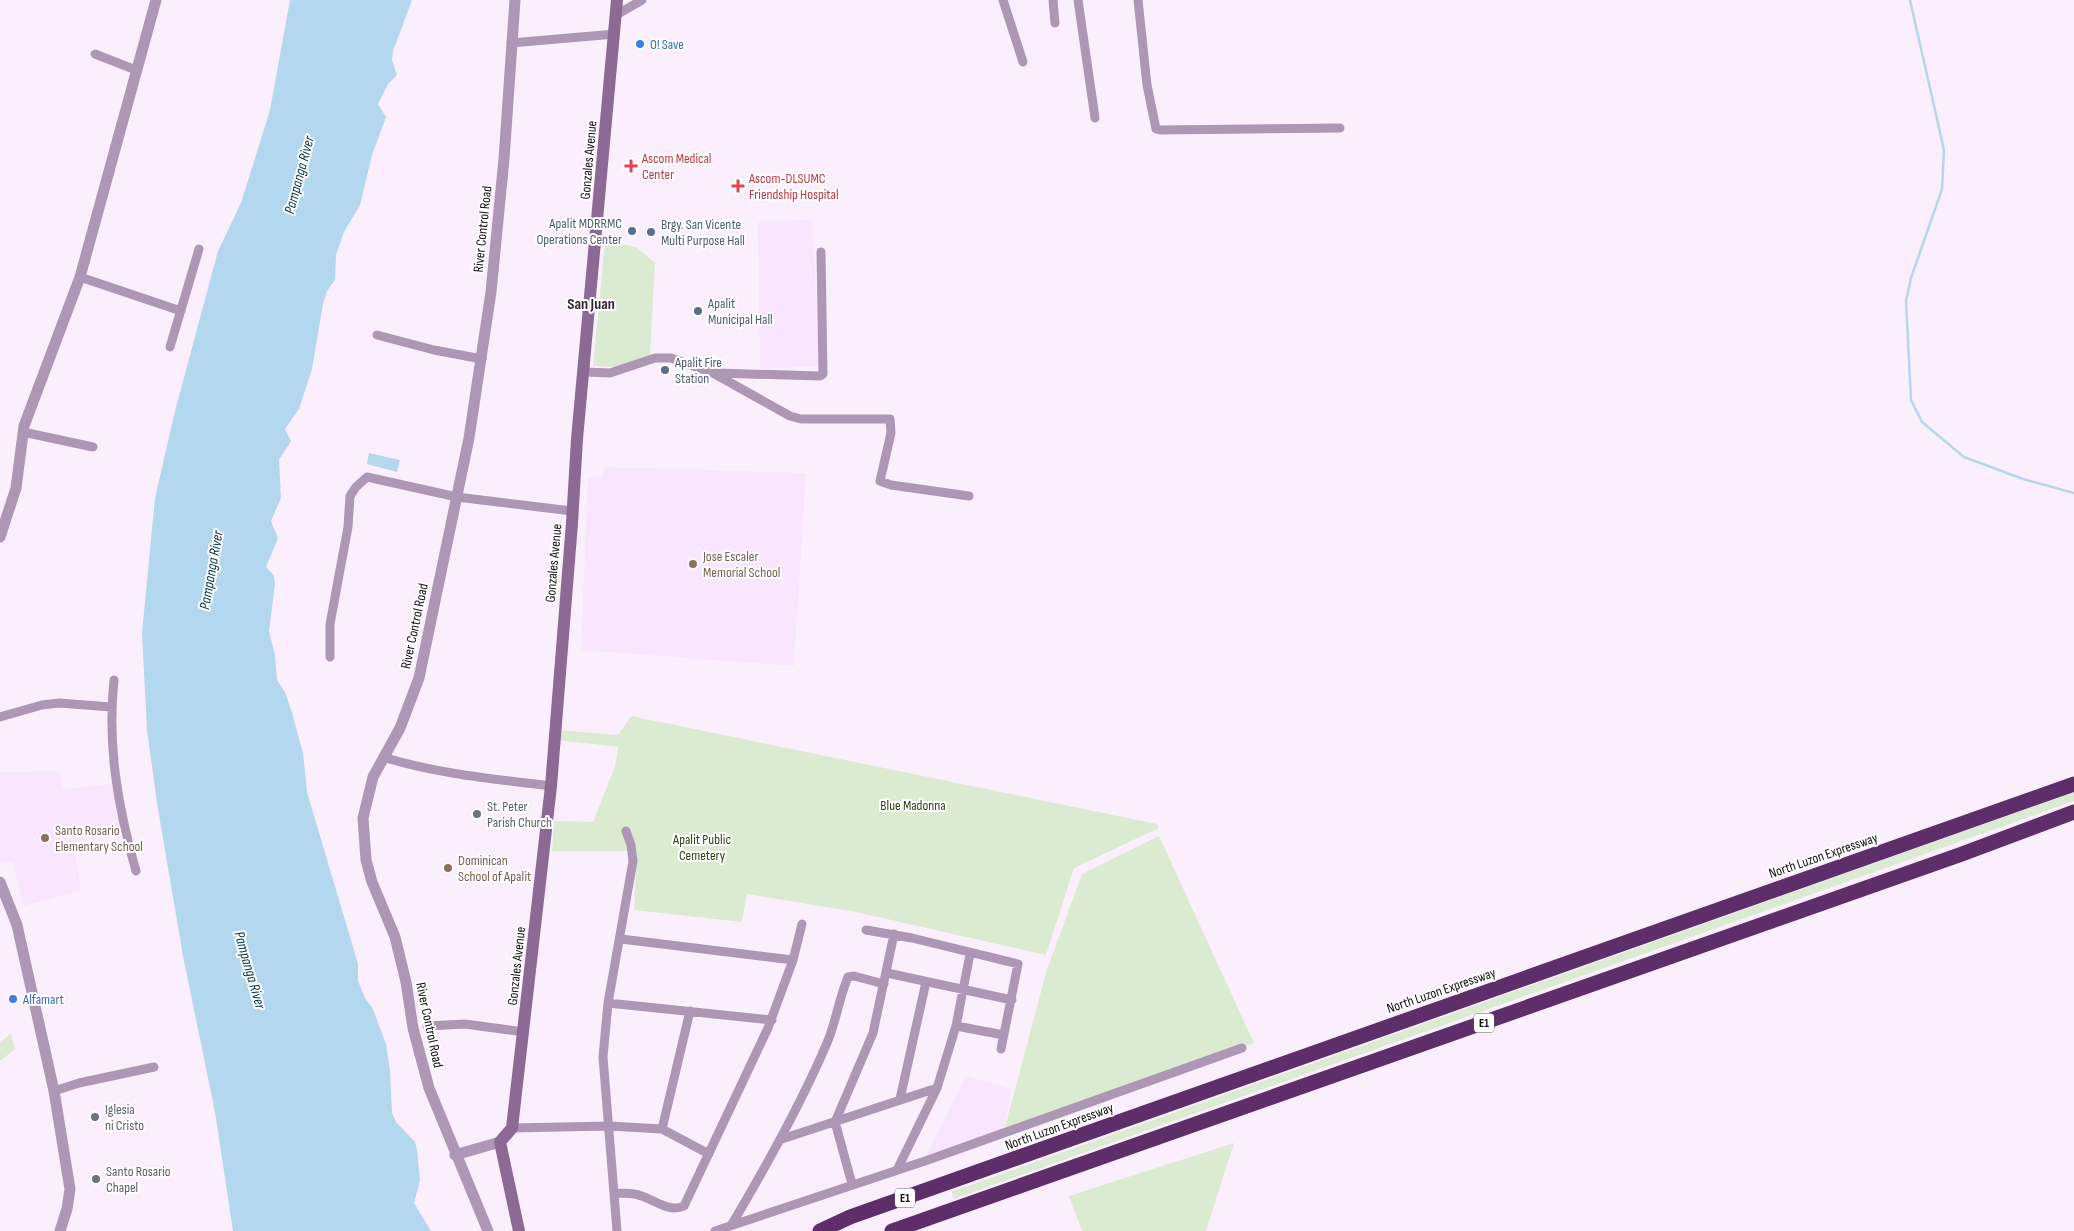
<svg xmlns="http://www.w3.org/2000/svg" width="2074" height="1231" viewBox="0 0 2074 1231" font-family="'Sofia Sans Condensed',sans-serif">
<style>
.built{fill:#f9e5fe}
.green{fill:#dbebd1}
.water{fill:#b3d7ee}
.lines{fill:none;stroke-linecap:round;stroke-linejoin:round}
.stream{stroke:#b3d7ee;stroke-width:2.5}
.minor{stroke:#ae97b4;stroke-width:9}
.tertiary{stroke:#ae97b4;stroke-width:11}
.secondary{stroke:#8c6a95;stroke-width:12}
.motorway{stroke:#5d2e69;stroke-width:15}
.shop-dot{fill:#3f7fe0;stroke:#fff;stroke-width:2}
.health-dot{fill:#e0444e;stroke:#fff;stroke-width:2}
.service-dot{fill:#5c6f8a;stroke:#fff;stroke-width:2}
.education-dot{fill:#8d6e63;stroke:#fff;stroke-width:2}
.worship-dot{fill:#6b7280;stroke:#fff;stroke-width:2}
.labels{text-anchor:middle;stroke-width:4;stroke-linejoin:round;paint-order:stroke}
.shield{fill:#fff;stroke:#59565a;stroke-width:1}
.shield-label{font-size:12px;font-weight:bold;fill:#120d13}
.shop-label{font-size:14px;fill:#366cbe;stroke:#fff;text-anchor:start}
.health-label{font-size:14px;fill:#be3a42;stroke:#fff;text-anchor:start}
.street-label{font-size:14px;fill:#120d13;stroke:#fff}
.service-label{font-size:14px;fill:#4e5e75;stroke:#fff;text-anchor:start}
.education-label{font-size:14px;fill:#785e54;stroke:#fff;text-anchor:start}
.park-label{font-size:14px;fill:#2b4414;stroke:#fff}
.worship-label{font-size:14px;fill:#5b616d;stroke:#fff;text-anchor:start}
.water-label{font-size:15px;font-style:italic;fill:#06374e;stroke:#fff}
.quarter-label{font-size:16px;font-weight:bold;fill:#312634;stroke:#fff}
</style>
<rect width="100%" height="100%" fill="#fbeffe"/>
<path class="built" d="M 812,220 L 820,366 L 760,369 L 758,222 Z
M 604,467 L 806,473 L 794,666 L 581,650 L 588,478 L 603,477 Z
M 60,771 L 63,790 L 114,783 L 122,832 L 73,842 L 81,890 L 24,906 L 12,862 L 0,864 L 0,772 Z
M 966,1076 L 1011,1089 L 1004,1131 L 926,1156 Z"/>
<path class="green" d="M 605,241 L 636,247 L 655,263 L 650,355 L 619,367 L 593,366 Z
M 631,716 L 1157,824 L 1159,828 L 1074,868 L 1046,955 L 856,912 L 747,894 L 742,922 L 634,910 L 637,851 L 552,851 L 554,821 L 593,822 L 615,766 L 618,747 L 557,740 L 558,730 L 618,735 Z
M 2074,792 L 2074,801 L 954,1199 L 951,1192 Z
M 1159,836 L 1254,1043 L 1004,1131 L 1047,969 L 1082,874 Z
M 11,1034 L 15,1049 L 0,1061 L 0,1042 Z
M 1234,1143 L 1206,1231 L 1082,1231 L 1069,1196 Z"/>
<path class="water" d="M 290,0 L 412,0 L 393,51 L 392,60 L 397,75 L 388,84 L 378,104 L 386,117 L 372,155 L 360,205 L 344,232 L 336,255 L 335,280 L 327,291 L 323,304 L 312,369 L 299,409 L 285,429 L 291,441 L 279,460 L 281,498 L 271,521 L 278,538 L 266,567 L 274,576 L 275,584 L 269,631 L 275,655 L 277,680 L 285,692 L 292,713 L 303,753 L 307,792 L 358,964 L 358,981 L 365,998 L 373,1009 L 386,1044 L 390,1071 L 392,1113 L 396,1122 L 415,1142 L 417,1150 L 420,1180 L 414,1203 L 431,1231 L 233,1231 L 215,1112 L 183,956 L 157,803 L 147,730 L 142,633 L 155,498 L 175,411 L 218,251 L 241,203 L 270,110 Z
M 369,453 L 400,460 L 397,472 L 367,464 Z"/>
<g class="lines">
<path class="stream" d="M 1910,0 L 1944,150 L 1942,189 L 1911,278 L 1906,301 L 1911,400 L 1922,422 L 1964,457 L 2023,479 L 2074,493"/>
<path class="minor" d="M 1003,0 L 1023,62
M 1053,0 L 1055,23
M 1078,0 L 1095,118
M 1138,0 L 1147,85 L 1156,129 L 1160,130 L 1340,128
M 616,15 L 642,0
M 511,43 L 615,34
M 95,54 L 136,70
M 80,277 L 181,311
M 377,335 L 434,350 L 482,359
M 170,347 L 199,249
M 584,372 L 610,373 L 655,358 L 671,358 L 713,373 L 790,416 L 801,419 L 890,419 L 891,433 L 880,481 L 891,485 L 969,496
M 716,373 L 820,376 L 823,374 L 821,252
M 23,432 L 93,447
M 330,657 L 330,624 L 348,527 L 350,496 L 356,487 L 367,477 L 457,497 L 572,511
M 114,680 C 107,745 118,808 136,871
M 0,717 L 42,705 L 59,703 L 111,707
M 383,757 C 438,774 494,779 551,786
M 866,930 L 912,938 L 1018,964 L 1001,1049
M 621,939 L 793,960
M 887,973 L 1012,1000
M 608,1003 L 772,1020
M 427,1026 L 465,1024 L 524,1032
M 956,1026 L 1004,1035
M 54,1091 L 79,1083 L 154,1067
M 900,1099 L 926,982
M 512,1128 L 609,1126 L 662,1129 L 709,1154
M 662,1129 L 690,1011
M 782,1139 L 937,1088
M 897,1170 L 937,1088 L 956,1026 L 970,954
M 852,1184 L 835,1122 L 873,1033 L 894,934
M 614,1193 C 621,1193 628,1193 634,1194 C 651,1196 667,1214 684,1206 L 768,1028 L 793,960 L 802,924
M 732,1224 C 767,1165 800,1106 827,1043 C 836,1022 839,998 848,977 L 854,976 L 884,984
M 617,1231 L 603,1057 L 608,1003 L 633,861 L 631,845 L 626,831
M 715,1231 L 928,1160 L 1242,1048"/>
<path class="tertiary" d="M 0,537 L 16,488 L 24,426 L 80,277 L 156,0
M 0,882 L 17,925 L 54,1091 L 70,1189 L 67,1209 L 60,1231
M 455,1155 L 500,1142
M 488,1231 L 429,1088 L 413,1028 L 406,982 L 395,937 L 372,882 L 366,860 L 363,818 L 373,777 L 400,728 L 419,678 L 469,438 L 491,292 L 504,159 L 515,0"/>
<path class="secondary" d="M 519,1231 L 500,1142 L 512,1128 L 551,786 L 572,523 L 577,439 L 617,0"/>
<path class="motorway" d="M 820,1231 L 850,1217 L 2074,784
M 892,1231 L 1962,854 L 2074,812"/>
</g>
<g class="shop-dot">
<circle cx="640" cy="44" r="5"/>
<circle cx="13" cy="999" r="5"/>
</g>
<g class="health-dot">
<path d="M628.5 158.5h5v5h5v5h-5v5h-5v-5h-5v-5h5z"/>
<path d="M735.5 178.5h5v5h5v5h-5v5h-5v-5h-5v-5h5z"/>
</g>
<g class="service-dot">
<circle cx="632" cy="231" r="5"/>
<circle cx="651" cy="232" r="5"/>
<circle cx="698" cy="311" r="5"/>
<circle cx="665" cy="370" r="5"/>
</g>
<g class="education-dot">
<circle cx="693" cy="564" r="5"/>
<circle cx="45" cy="838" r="5"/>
<circle cx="448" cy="868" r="5"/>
</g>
<g class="worship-dot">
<circle cx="477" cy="814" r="5"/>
<circle cx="95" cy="1117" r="5"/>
<circle cx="96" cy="1179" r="5"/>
</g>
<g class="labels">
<g class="shield">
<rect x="1474" y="1013.5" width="20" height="19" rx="4"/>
<rect x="895" y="1188.5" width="20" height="19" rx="4"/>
</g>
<g class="shield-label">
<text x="1484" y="1027">E1</text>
<text x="905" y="1202">E1</text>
</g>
<g class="shop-label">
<text x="650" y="49">O! Save</text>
<text x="23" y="1004">Alfamart</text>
</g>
<g class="health-label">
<text x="642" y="163">Ascom Medical<tspan x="642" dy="16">Center</tspan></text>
<text x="749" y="183">Ascom-DLSUMC<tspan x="749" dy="16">Friendship Hospital</tspan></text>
</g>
<g class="street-label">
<text transform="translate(588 160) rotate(-85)" y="5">Gonzales Avenue</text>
<text transform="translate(482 229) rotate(-84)" y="5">River Control Road</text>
<text transform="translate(553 563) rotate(-85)" y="5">Gonzales Avenue</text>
<text transform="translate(414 626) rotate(-78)" y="5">River Control Road</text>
<text transform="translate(1823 855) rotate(-19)" y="5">North Luzon Expressway</text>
<text transform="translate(516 966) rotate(-84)" y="5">Gonzales Avenue</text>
<text transform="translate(1441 990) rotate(-19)" y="5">North Luzon Expressway</text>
<text transform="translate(430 1025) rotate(78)" y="5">River Control Road</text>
<text transform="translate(1059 1126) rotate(-20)" y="5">North Luzon Expressway</text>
</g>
<g class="service-label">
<text x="622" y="228" text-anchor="end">Apalit MDRRMC<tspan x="622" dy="16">Operations Center</tspan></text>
<text x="661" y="229">Brgy. San Vicente<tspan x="661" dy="16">Multi Purpose Hall</tspan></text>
<text x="708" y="308">Apalit<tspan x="708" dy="16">Municipal Hall</tspan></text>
<text x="675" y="367">Apalit Fire<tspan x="675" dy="16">Station</tspan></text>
</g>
<g class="education-label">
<text x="703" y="561">Jose Escaler<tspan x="703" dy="16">Memorial School</tspan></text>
<text x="55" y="835">Santo Rosario<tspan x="55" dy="16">Elementary School</tspan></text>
<text x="458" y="865">Dominican<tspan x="458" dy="16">School of Apalit</tspan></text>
</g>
<g class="park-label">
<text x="913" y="810">Blue Madonna</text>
<text x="702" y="844">Apalit Public<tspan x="702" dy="16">Cemetery</tspan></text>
</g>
<g class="worship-label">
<text x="487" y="811">St. Peter<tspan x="487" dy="16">Parish Church</tspan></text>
<text x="105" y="1114">Iglesia<tspan x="105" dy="16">ni Cristo</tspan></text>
<text x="106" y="1176">Santo Rosario<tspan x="106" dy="16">Chapel</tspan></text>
</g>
<g class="water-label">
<text transform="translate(299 175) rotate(-75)" y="5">Pampanga River</text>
<text transform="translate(211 570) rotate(-80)" y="5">Pampanga River</text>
<text transform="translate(250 970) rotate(74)" y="5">Pampanga River</text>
</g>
<g class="quarter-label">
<text x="591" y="309">San Juan</text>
</g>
</g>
</svg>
